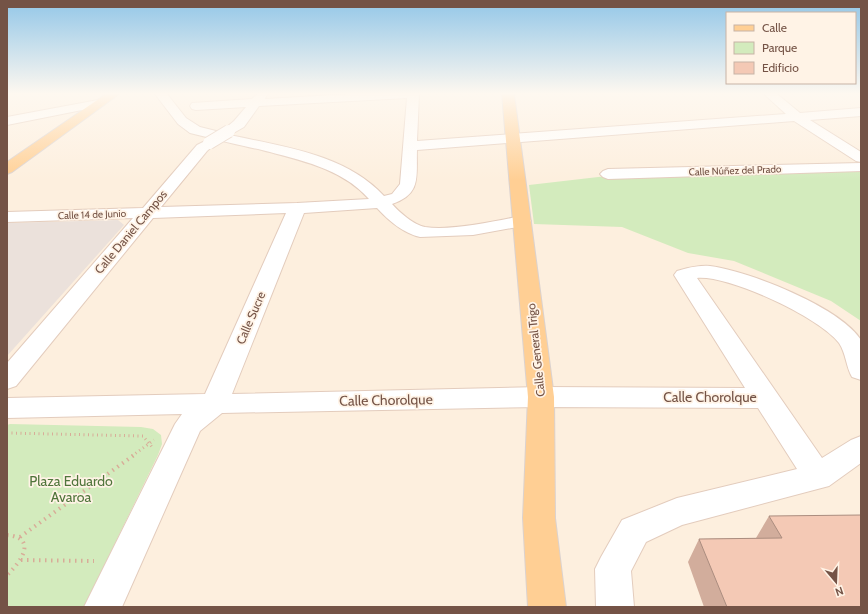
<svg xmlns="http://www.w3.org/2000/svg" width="868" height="614" viewBox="0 0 868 614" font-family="Cabin,sans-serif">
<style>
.industrial{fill:#ebe1db}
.green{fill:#d3ebbd}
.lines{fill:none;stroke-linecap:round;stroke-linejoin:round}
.minor-casing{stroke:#e3ccbd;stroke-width:2}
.major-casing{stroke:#dbd2cf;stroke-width:2}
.path-far1{stroke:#d8ac98;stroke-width:3;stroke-dasharray:1 3.5;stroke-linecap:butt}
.path{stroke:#d8ac98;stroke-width:4;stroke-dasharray:1.5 4.5;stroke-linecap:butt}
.minor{fill:#fff;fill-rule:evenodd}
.major{fill:#ffcf94;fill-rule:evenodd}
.minor-bridge-casing{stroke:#e3ccbd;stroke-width:14;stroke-linecap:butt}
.minor-bridge{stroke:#fff;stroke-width:12}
.wall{fill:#d2ad9c}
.building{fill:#f4c9b5;stroke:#ab8d7f}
.labels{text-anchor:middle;stroke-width:3.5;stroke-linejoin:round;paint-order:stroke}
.far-street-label{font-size:10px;fill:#745346;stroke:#fff3e6}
.street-label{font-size:12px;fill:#745346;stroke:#fff3e6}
.near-street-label{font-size:14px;fill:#745346;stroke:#fff3e6}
.near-park-label{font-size:14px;fill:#50753b;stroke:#fff3e6}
</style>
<rect width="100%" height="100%" fill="#fdefde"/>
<path class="industrial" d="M 118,220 L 124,225 L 7,356 L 7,223 Z"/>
<path class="green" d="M 861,169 L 861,321 L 831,301 L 734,261 L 688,253 L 622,227 L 534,224 L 529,185 L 607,176 Z
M 10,424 L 141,427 L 153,429 L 161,435 L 162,444 L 158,455 L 84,607 L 7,607 L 7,425 Z"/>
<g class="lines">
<g class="minor-casing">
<path id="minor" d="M 155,94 L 167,94 L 186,118 L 200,127 L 224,133 L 222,131 L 234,121 L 246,107 L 196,110 L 192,109 L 190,106 L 192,103 L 252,99 L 257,94 L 267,94 L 265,99 L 352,94 L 419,94 L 417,141 L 786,114 L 764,94 L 777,94 L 800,113 L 861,108 L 861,116 L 810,120 L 861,152 L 861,162 L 856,161 L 794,121 L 417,150 C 416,176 422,194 392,204 C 399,212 414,225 425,227 C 452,231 494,221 522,216 L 528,217 L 531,221 L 528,225 L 473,235 L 420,237 C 403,233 389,221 377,208 L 304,213 L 232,394 L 541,387 L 745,388 L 674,275 L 677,271 C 688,268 698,265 710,266 C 749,271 840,307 861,340 L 861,380 L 852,377 C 846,367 846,353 839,343 C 819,317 729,275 697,278 L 822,458 L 851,440 L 861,436 L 861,463 L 829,486 L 682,525 L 646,542 L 631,571 L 634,607 L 596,607 L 595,569 L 601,557 L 622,520 L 677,498 L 797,469 L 758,408 L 541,407 L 222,413 L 200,431 L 122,607 L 84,607 L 175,424 L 182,414 L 7,418 L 7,398 L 205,394 L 286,213 L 153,218 L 16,386 L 7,389 L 7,363 L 133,218 L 7,222 L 7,212 L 143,208 L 197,145 L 209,139 L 214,140 L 216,143 L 207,151 L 161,207 L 297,203 L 369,199 C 342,168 299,160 262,150 C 238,145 214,139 190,133 L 178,124 ZM 407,98 L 400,184 L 392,194 L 384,196 C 345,154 284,147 230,135 L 244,127 L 259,106 Z
M 98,100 L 102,102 L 104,104 L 102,106 L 7,125 L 7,117 Z
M 861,163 L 861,171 L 608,179 L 603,177 L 600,174 L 603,171 L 608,169 Z"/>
</g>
<g class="major-casing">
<path id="major" d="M 106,94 L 119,94 L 12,172 L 7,174 L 7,162 Z
M 502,94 L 514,94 L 554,397 L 555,518 L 566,607 L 528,607 L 523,518 L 528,397 Z"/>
</g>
<path class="path-far1" d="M 7,433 L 143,436 L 152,447
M 132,456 L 154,440"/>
<path class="path" d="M 7,535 C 38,538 21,562 7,575
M 20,537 L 134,455
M 21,560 L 94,561"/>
<use href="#minor" class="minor"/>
<use href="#major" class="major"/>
<g class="minor-bridge-casing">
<path id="minor-bridge" d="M 209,143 L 229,131"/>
</g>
<use href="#minor-bridge" class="minor-bridge"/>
</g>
<path class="wall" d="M 769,516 L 861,607 L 704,607 L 688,562 L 699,539 L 756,538 Z"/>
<path class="building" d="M 861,515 L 861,607 L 727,607 L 699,539 L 782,538 L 769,516 Z"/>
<linearGradient id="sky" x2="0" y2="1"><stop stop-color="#93c7e8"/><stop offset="0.52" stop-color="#fef8f0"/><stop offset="1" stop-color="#fef8f0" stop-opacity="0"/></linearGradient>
<rect width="868" height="180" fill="url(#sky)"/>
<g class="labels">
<g class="far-street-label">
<text transform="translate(735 170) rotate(-2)" y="4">Calle Núñez del Prado</text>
<text transform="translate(92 214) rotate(-2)" y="4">Calle 14 de Junio</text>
</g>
<g class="street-label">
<text transform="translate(131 232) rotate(-50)" y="4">Calle Daniel Campos</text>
<text transform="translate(251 318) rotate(-67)" y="4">Calle Sucre</text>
<text transform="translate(536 350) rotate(-96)" y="4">Calle General Trigo</text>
</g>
<g class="near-street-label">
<text x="710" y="402">Calle Chorolque</text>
<text transform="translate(386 400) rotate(-1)" y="5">Calle Chorolque</text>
</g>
<g class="near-park-label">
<text x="71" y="486">Plaza Eduardo<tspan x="71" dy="16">Avaroa</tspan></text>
</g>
</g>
<rect width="868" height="614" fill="none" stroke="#745346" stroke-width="16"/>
<rect x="726" y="12" width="130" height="72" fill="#fff3e6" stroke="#c7b3a6"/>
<rect x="734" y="25" width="20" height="6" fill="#ffcf94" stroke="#c7b3a6"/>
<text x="762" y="32" font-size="12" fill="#745346">Calle</text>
<rect x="734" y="42" width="20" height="12" fill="#d3ebbd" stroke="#c7b3a6"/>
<text x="762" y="52" font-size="12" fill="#745346">Parque</text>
<rect x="734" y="62" width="20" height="12" fill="#f4c9b5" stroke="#c7b3a6"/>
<text x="762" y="72" font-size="12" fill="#745346">Edificio</text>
<g transform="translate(836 582) rotate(161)" stroke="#fff3e6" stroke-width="3" paint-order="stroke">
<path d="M0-3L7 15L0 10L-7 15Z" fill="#745346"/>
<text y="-6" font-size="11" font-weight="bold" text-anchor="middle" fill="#745346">N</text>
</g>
</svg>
